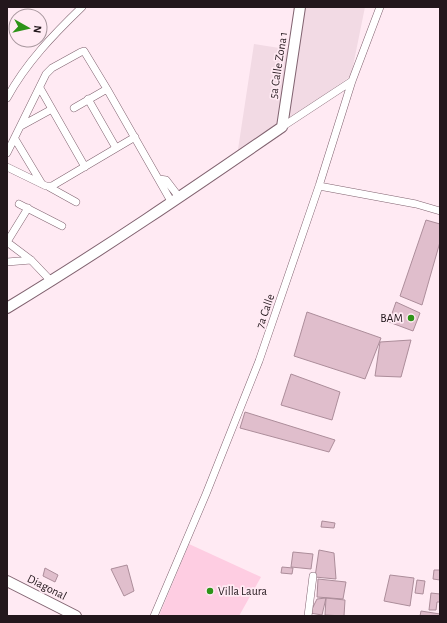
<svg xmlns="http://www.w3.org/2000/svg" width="447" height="623" viewBox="0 0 447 623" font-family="'Alegreya Sans',sans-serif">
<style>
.built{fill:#f2dae4}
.green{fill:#fecde2}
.building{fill:#e0becc;stroke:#ac8d9a}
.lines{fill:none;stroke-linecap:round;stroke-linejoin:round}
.street-casing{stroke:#816370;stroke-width:8}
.secondary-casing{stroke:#816370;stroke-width:12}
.street{stroke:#fff;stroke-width:7}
.secondary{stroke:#fff;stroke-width:10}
.poi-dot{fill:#2d9318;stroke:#ffeaf3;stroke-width:1.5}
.labels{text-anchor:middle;stroke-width:3.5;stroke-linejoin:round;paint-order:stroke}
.street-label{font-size:12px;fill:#23171c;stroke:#ffeaf3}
.poi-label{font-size:12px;fill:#23171c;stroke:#ffeaf3;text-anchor:end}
</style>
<rect width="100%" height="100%" fill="#ffeaf3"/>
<path class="built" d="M 305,7 L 365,7 L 351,76 L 288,120 Z
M 254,44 L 292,50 L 280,125 L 237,156 Z"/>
<path class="green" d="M 189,544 L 261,577 L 239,616 L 159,616 Z"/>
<path class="building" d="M 426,220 L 440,224 L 440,242 L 422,305 L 400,296 Z
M 396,302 L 420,313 L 413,331 L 389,322 Z
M 307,312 L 381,338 L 365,379 L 294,356 Z
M 411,340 L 401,377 L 375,376 L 380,342 Z
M 291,374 L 340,392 L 332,420 L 281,405 Z
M 245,412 L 335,440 L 329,452 L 240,428 Z
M 322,521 L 335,523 L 334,528 L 321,527 Z
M 319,550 L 334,553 L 336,579 L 315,577 Z
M 293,552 L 313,554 L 311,569 L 291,567 Z
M 127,565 L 134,591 L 124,596 L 111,569 Z
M 282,567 L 293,568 L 292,574 L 281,573 Z
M 45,568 L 58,575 L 55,582 L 43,576 Z
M 434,570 L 440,570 L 440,580 L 433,579 Z
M 390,575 L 414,578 L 410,606 L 384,601 Z
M 318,579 L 346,582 L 343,599 L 317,597 Z
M 417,580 L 425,581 L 423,594 L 415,593 Z
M 431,593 L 440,594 L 440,602 L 437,602 L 436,610 L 429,610 Z
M 326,598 L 322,615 L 310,613 L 317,599 Z
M 326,598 L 345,600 L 344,616 L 325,615 Z
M 421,611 L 440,614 L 440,616 L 420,616 Z"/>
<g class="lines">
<g class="street-casing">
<path id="street" d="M 40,88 L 85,167
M 7,98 C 26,63 53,35 82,7
M 88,99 L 116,148
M 74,108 L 107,89
M 21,126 L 52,109
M 282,127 L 352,81
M 15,139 L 42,184
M 7,153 L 46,74 L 52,68 L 81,52 L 84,51 L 107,89 L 172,203
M 7,167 L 46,186 L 52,186 L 135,137
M 159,179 L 166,180 L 179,197
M 319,186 L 416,204 L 440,211
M 49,187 L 76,202
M 19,204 L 62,226
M 7,242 L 31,260 L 51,281
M 7,242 L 28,208
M 7,262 L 31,260
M 154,616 L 206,494 L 259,361 L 319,186 L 352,81 L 380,7
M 308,616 L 313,576"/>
</g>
<g class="secondary-casing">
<path id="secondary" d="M 7,308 C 101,251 192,189 282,127 L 300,7
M 7,581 L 76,616"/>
</g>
<use href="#street" class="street"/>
<use href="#secondary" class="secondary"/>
</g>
<g class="poi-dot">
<circle cx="411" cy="318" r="4"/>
<circle cx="210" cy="591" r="4"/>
</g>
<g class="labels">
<g class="street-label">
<text transform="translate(278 65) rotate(-81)" y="4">5a Calle Zona 1</text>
<text transform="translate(265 311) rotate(-71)" y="4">7a Calle</text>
<text transform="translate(47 587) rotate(27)" y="4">Diagonal</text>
</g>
<g class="poi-label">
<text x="403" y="322">BAM</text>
<text x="218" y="595" text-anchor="start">Villa Laura</text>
</g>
</g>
<rect width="447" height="623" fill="none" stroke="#23171c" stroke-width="16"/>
<g transform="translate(28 28) rotate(98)"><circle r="19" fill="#ffeaf3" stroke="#a7969d"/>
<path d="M0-3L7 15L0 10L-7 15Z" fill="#2d9318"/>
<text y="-6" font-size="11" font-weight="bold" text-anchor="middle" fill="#23171c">N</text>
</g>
</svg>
